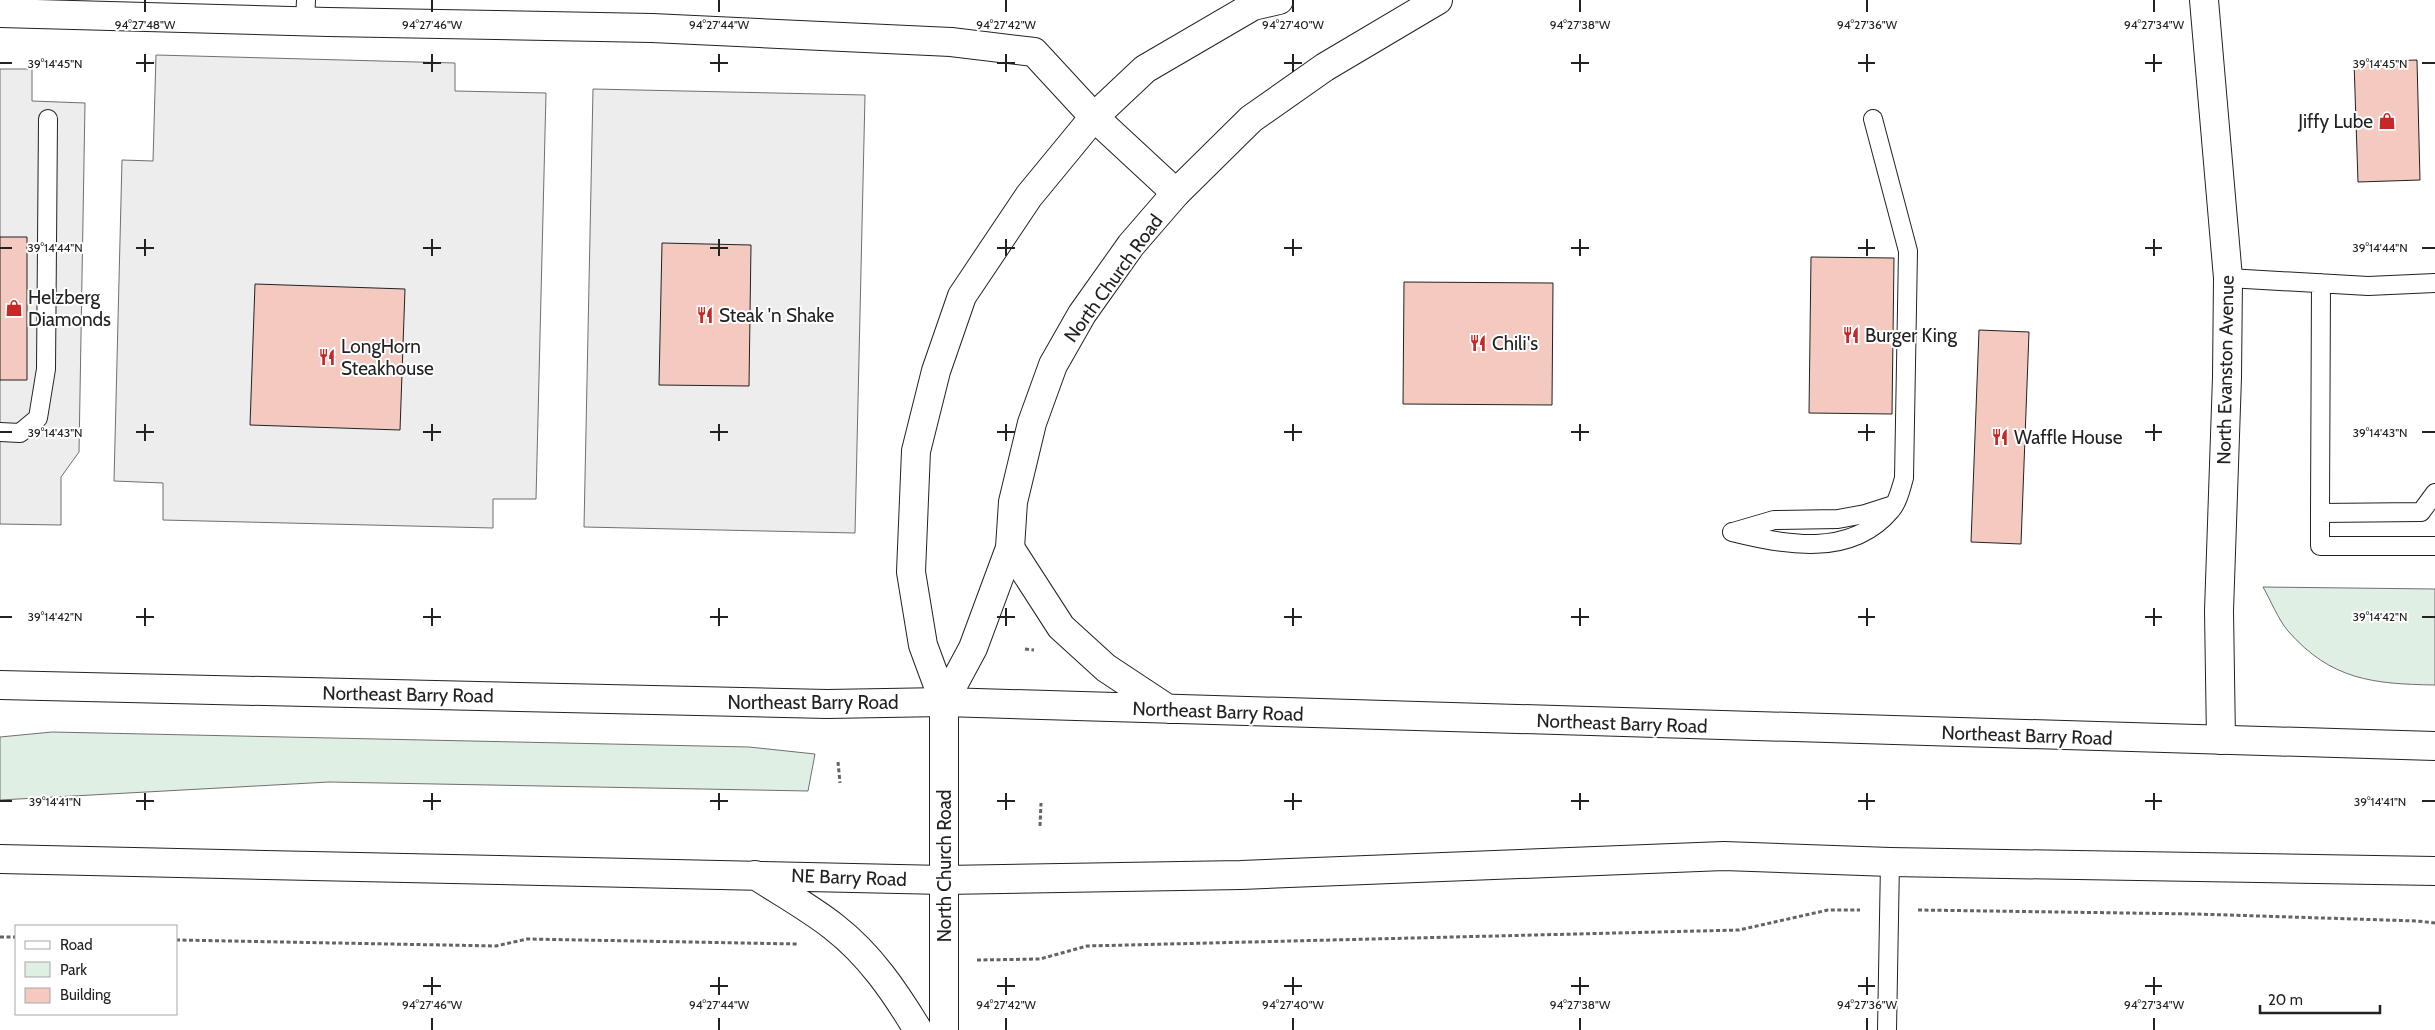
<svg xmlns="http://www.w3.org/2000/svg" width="2435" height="1030" viewBox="0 0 2435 1030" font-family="Cabin,sans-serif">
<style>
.green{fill:#e0efe3;stroke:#6f6f6f}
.parking{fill:#ededed;stroke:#6f6f6f}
.building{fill:#f3c9c0;stroke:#222}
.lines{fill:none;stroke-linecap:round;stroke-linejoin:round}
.lane-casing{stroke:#222;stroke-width:20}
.street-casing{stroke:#222;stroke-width:30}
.secondary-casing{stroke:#222;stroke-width:30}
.highway-casing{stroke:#222;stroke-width:30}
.path{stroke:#646464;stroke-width:3;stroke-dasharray:4 2.5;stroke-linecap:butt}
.lane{stroke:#fff;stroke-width:18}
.street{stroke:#fff;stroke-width:28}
.secondary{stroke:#fff;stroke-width:28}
.highway{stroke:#fff;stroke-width:28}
.ticks{fill:none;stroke:#222;stroke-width:2}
.labels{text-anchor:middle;stroke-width:4;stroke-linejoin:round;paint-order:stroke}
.poi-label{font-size:19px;fill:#222;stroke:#fff;text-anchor:start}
.street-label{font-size:19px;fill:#222;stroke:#fff}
.ticks-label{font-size:12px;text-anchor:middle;fill:#222;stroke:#fff;stroke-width:4;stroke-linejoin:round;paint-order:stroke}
</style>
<rect width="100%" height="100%" fill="#fff"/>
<path class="green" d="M 2263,587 L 2435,589 L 2435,685 C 2373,684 2331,680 2288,631 C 2278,619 2271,601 2263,587 Z
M 52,732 L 749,747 L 815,754 L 808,791 L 329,782 L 0,800 L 0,737 Z"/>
<path class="parking" d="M 156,55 L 455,63 L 455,91 L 546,93 L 536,499 L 493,499 L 493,528 L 163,520 L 163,483 L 114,481 L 122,160 L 153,161 Z
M 0,69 L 32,69 L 32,101 L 85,103 L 79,452 L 61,477 L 61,525 L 0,524 Z
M 593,89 L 865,95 L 855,533 L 584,527 Z"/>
<path class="building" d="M 2417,60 L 2420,180 L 2358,182 L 2354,62 Z
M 0,237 L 27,237 L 27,380 L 0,380 Z
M 662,243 L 751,245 L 749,386 L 659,385 Z
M 1811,257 L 1894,258 L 1892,414 L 1809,413 Z
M 1404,282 L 1553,283 L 1552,405 L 1403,404 Z
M 255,284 L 405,289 L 400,430 L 250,425 Z
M 1979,330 L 2029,332 L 2021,544 L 1971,542 Z"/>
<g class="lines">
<g class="lane-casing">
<path id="lane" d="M 305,22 L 306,0
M 2228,278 L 2368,286 L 2435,283
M 2321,283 L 2320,513 L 2421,512 L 2435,493
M 0,432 L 20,433 L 38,418 L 46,369 L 48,119
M 2320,513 L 2320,546 L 2435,546
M 1732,532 C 1785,545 1851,558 1891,510 C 1898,502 1901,488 1904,478 L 1908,251 L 1873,119
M 1733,532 L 1774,520 L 1838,519 L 1865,514 L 1893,505
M 1887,1030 L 1890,862"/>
</g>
<g class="street-casing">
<path id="street" d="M 2204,0 L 2228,278 L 2227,377 L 2219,611 L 2221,740
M 0,13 L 328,22 L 652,28 L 951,42 L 1034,52 L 1094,117 L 1176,193"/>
</g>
<g class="secondary-casing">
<path id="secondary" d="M 944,702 L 973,648 L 1010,548 L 1013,502 L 1032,423 L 1053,365 L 1082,314 L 1131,245 L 1176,193 L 1251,119 L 1325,67 L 1438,0
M 944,1030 L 944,702 L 923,645 L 911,572 L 916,451 L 936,371 L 962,296 L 1029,196 L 1094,117 L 1145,69 L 1253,6 L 1279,0"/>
</g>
<g class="highway-casing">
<path id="highway" d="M 1010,548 L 1061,627 L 1106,668 L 1168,709
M 0,685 L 827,704 L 944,702 L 2435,746
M 0,859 L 944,880 L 1241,875 L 1724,856 L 1890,862 L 2435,871
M 755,875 C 781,892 810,908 834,927 C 870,955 895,992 918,1030"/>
</g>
<path class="path" d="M 1025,649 L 1034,650
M 838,762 L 840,783
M 1040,826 L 1041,803
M 1918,910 L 2196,914 L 2417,921 L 2435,923
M 0,937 L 16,937
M 176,940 L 496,946 L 527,939 L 797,944
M 977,960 L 1040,959 L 1087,946 L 1739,930 L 1828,910 L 1860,910"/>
<use href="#lane" class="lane"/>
<use href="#street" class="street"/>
<use href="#secondary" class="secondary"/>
<use href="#highway" class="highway"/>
</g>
<path class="ticks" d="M 145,0 L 145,12M 432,0 L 432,12M 719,0 L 719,12M 1006,0 L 1006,12M 1293,0 L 1293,12M 1580,0 L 1580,12M 1867,0 L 1867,12M 2154,0 L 2154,12M 145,54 L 145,72M 432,54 L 432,72M 719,54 L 719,72M 1006,54 L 1006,72M 1293,54 L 1293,72M 1580,54 L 1580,72M 1867,54 L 1867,72M 2154,54 L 2154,72M 0,63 L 12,63M 136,63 L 154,63M 423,63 L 441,63M 710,63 L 728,63M 997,63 L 1015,63M 1284,63 L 1302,63M 1571,63 L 1589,63M 1858,63 L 1875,63M 2145,63 L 2162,63M 2422,63 L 2435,63M 145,239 L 145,256M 432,239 L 432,256M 719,239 L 719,256M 1006,239 L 1006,256M 1293,239 L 1293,256M 1580,239 L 1580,256M 1867,239 L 1867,256M 2154,239 L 2154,256M 0,248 L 12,248M 136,248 L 154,248M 423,248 L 441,248M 710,248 L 728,248M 997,248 L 1015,248M 1284,248 L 1302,248M 1571,248 L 1589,248M 1858,248 L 1875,248M 2145,248 L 2162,248M 2422,248 L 2435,248M 145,424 L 145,441M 432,424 L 432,441M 719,424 L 719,441M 1006,424 L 1006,441M 1293,424 L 1293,441M 1580,424 L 1580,441M 1867,424 L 1867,441M 2154,424 L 2154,441M 0,432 L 12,432M 136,432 L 154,432M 423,432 L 441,432M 710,432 L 728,432M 997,432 L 1015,432M 1284,432 L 1302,432M 1571,432 L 1589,432M 1858,432 L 1875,432M 2145,432 L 2162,432M 2422,432 L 2435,432M 145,608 L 145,626M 432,608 L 432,626M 719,608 L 719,626M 1006,608 L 1006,626M 1293,608 L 1293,626M 1580,608 L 1580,626M 1867,608 L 1867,626M 2154,608 L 2154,626M 0,617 L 12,617M 136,617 L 154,617M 423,617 L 441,617M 710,617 L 728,617M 997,617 L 1015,617M 1284,617 L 1302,617M 1571,617 L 1589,617M 1858,617 L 1875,617M 2145,617 L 2162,617M 2422,617 L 2435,617M 145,793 L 145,810M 432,793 L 432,810M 719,793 L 719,810M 1006,793 L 1006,810M 1293,793 L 1293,810M 1580,793 L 1580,810M 1867,793 L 1867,810M 2154,793 L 2154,810M 0,801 L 12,801M 136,801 L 154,801M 423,801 L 441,801M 710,801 L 728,801M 997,801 L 1015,801M 1284,801 L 1302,801M 1571,801 L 1589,801M 1858,801 L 1875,801M 2145,801 L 2162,801M 2422,801 L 2435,801M 432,977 L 432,995M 719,977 L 719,995M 1006,977 L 1006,995M 1293,977 L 1293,995M 1580,977 L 1580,995M 1867,977 L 1867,995M 2154,977 L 2154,995M 423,986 L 441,986M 710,986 L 728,986M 997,986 L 1015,986M 1284,986 L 1302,986M 1571,986 L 1589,986M 1858,986 L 1875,986M 2145,986 L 2162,986M 432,1018 L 432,1030M 719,1018 L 719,1030M 1006,1018 L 1006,1030M 1293,1018 L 1293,1030M 1580,1018 L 1580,1030M 1867,1018 L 1867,1030M 2154,1018 L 2154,1030"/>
<defs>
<g id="shop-bare" transform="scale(1.35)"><path d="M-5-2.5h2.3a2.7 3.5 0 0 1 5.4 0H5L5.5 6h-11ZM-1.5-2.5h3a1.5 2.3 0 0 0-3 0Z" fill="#c62828" stroke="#fff" stroke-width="2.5" paint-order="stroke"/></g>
<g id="restaurant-bare" transform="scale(1.35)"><path d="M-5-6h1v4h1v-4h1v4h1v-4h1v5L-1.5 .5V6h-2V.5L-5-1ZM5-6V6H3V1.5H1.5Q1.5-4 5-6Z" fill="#c62828" stroke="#fff" stroke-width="2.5" paint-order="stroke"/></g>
</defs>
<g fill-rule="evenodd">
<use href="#shop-bare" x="2387" y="121"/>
<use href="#shop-bare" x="14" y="308"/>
<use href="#restaurant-bare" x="705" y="315"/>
<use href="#restaurant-bare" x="1851" y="335"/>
<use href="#restaurant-bare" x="1478" y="343"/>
<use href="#restaurant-bare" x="327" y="357"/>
<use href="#restaurant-bare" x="2000" y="437"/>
</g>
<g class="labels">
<g class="poi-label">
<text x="2373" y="128" text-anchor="end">Jiffy Lube</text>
<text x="28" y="304">Helzberg<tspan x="28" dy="22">Diamonds</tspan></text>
<text x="719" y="322">Steak 'n Shake</text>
<text x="1865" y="342">Burger King</text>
<text x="1492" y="350">Chili's</text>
<text x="341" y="353">LongHorn<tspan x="341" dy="22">Steakhouse</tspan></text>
<text x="2014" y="444">Waffle House</text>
</g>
<g class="street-label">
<text transform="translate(1113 278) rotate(-54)" y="7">North Church Road</text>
<text transform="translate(2225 370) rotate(-89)" y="7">North Evanston Avenue</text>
<text transform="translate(408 694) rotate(1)" y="7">Northeast Barry Road</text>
<text x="813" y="709">Northeast Barry Road</text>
<text transform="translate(1218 711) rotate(2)" y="7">Northeast Barry Road</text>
<text transform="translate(1622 723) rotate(2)" y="7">Northeast Barry Road</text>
<text transform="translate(2027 735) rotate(2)" y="7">Northeast Barry Road</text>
<text transform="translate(944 866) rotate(-90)" y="7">North Church Road</text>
<text transform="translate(849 877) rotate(2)" y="7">NE Barry Road</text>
</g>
</g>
<g class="ticks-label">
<text x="145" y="29">94°27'48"W</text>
<text x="432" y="29">94°27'46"W</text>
<text x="719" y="29">94°27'44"W</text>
<text x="1006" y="29">94°27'42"W</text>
<text x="1293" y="29">94°27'40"W</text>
<text x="1580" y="29">94°27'38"W</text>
<text x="1867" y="29">94°27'36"W</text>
<text x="2154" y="29">94°27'34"W</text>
<text x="55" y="68">39°14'45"N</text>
<text x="2380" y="68">39°14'45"N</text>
<text x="55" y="252">39°14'44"N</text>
<text x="2380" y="252">39°14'44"N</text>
<text x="55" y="437">39°14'43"N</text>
<text x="2380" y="437">39°14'43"N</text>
<text x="55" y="621">39°14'42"N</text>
<text x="2380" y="621">39°14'42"N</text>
<text x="55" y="806">39°14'41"N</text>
<text x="2380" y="806">39°14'41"N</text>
<text x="432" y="1009">94°27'46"W</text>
<text x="719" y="1009">94°27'44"W</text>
<text x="1006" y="1009">94°27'42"W</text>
<text x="1293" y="1009">94°27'40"W</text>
<text x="1580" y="1009">94°27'38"W</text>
<text x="1867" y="1009">94°27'36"W</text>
<text x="2154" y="1009">94°27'34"W</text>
</g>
<rect x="15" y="925" width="162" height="90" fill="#ffffff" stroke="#a7a7a7"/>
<rect x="25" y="941" width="25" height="8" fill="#ffffff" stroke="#a7a7a7"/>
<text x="60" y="950" font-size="15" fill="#222222">Road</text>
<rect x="25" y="962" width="25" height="15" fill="#e0efe3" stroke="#a7a7a7"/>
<text x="60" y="975" font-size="15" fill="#222222">Park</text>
<rect x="25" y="988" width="25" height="15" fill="#f3c9c0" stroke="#a7a7a7"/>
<text x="60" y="1000" font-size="15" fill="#222222">Building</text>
<path d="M2260 1005v8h120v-8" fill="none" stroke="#222222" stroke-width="2.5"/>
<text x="2268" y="1005" font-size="15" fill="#222222" stroke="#ffffff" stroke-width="4" paint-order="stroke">20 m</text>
</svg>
